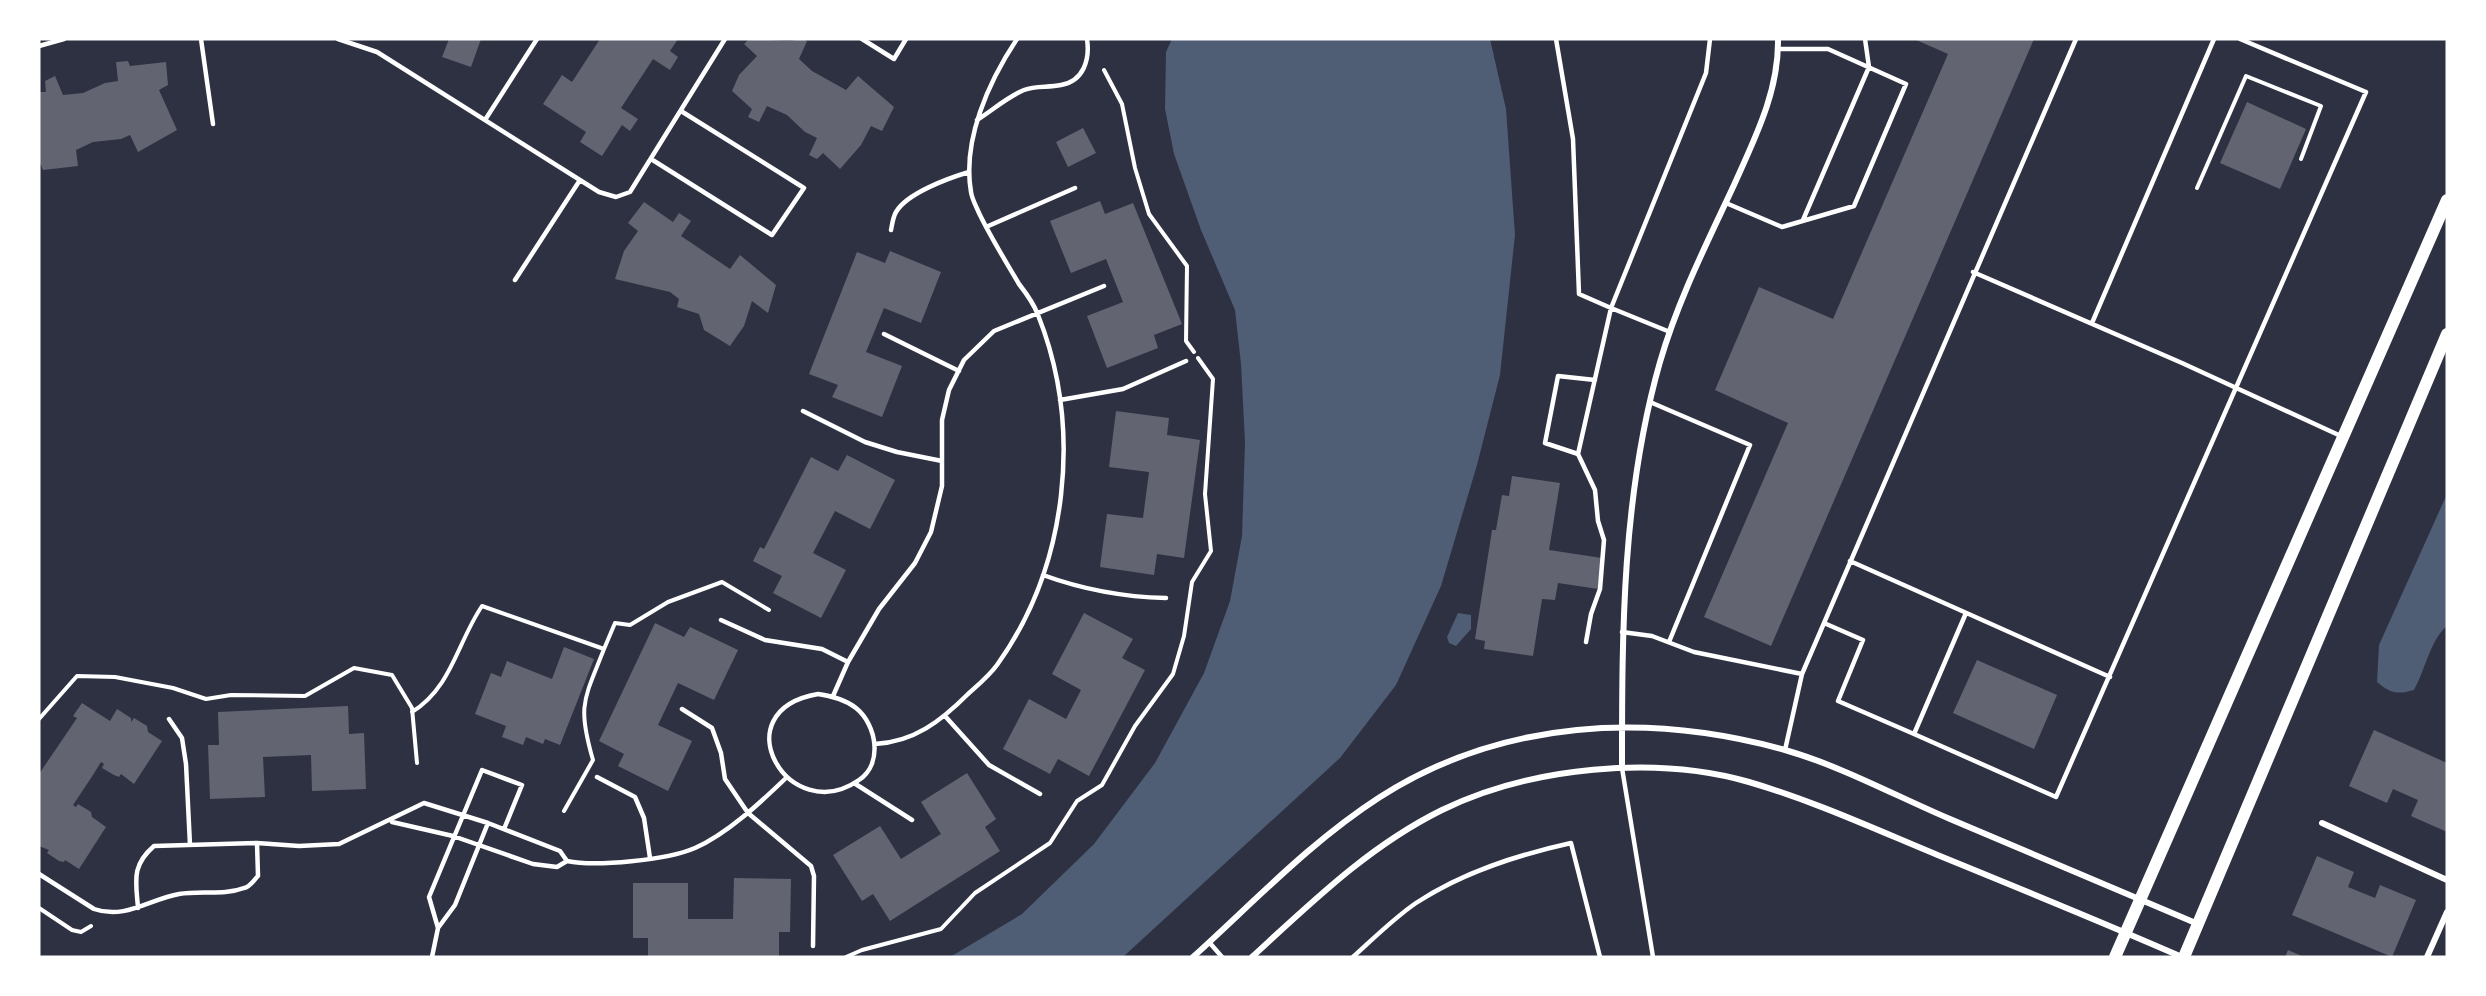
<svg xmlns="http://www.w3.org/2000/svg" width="2486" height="996" viewBox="0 0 2486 996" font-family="'Titillium Web',sans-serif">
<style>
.water{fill:#4f5d75}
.building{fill:#626471}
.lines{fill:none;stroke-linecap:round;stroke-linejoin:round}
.path{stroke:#fff;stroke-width:4}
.service{stroke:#fff;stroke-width:4.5}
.minor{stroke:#fff;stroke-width:6}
.secondary{stroke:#fff;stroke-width:12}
</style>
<rect width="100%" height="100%" fill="#2d3142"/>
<path class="water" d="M 1172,39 L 1490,39 L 1506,109 L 1515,235 L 1500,375 L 1477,465 L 1441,586 L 1396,685 L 1340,758 L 1123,957 L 950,957 L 1022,914 L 1094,844 L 1155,763 L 1204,673 L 1230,601 L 1242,536 L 1245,442 L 1241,364 L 1235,310 L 1201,230 L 1174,154 L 1165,109 L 1166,52 Z
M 2447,494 L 2447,626 C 2430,640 2425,671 2414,690 C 2397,695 2390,693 2377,682 L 2379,645 Z
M 1458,613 L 1471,615 L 1471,629 L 1456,646 L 1449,643 L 1447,637 Z"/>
<path class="building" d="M 449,39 L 481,39 L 471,67 L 442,57 Z
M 600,39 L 678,39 L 670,51 L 678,57 L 670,70 L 653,59 L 621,108 L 638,119 L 630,131 L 622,125 L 602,156 L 580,142 L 586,132 L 543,104 L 562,75 L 572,82 Z
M 749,39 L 790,41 L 802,39 L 807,41 L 799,59 L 812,71 L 846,90 L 858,76 L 894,107 L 882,131 L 871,126 L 861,145 L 840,169 L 823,153 L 817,159 L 809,155 L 817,138 L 805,132 L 787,115 L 767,106 L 759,122 L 748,117 L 752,109 L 732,91 L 739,75 L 757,56 L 744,44 Z
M 1914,39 L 2034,39 L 1771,646 L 1704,617 L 1788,423 L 1715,390 L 1759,287 L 1833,319 L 1948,54 Z
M 128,61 L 130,66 L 166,62 L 168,85 L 159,90 L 177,130 L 138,152 L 130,135 L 121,139 L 93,142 L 76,150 L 78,166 L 43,170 L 39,160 L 39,92 L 46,92 L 45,81 L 55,76 L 63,95 L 83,93 L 105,83 L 118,81 L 116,62 Z
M 2247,102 L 2306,129 L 2280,189 L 2220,163 Z
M 1083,128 L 1096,153 L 1068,167 L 1056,142 Z
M 1100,201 L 1105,214 L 1133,203 L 1182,324 L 1154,335 L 1158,348 L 1107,368 L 1087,316 L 1123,302 L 1106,259 L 1071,273 L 1050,221 Z
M 644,202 L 673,222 L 679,213 L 691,221 L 681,236 L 730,269 L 740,255 L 776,285 L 768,313 L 752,301 L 744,326 L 730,346 L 704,330 L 699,314 L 677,307 L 679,299 L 670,292 L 615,279 L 624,251 L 638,231 L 628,223 Z
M 890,251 L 941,272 L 921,323 L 884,308 L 866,352 L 902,366 L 882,417 L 832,397 L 838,385 L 809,374 L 857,252 L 885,263 Z
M 1116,411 L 1169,418 L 1167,435 L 1200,440 L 1184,558 L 1157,554 L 1154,575 L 1100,567 L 1107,514 L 1143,518 L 1149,472 L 1109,467 Z
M 847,455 L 895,480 L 870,529 L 835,511 L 813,553 L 846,570 L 821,618 L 773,593 L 782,576 L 753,561 L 760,547 L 764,549 L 811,457 L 838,471 Z
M 1512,476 L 1560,483 L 1549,550 L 1602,558 L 1598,589 L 1558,583 L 1555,600 L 1542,599 L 1533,656 L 1484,649 L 1485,641 L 1475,639 L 1492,530 L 1496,530 L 1502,495 L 1509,496 Z
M 1084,613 L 1133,639 L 1122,658 L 1145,670 L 1089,776 L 1058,759 L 1050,774 L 1003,749 L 1029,699 L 1066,719 L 1081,690 L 1052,674 Z
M 655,623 L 684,637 L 690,627 L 738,650 L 714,700 L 678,683 L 658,725 L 692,741 L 668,791 L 618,766 L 624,754 L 599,741 Z
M 564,647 L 594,659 L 560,745 L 545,739 L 543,744 L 526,737 L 523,745 L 502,737 L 506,726 L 475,714 L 491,673 L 501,677 L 507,661 L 552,679 Z
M 1977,660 L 2057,695 L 2034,749 L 1953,713 Z
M 82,703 L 110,721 L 117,709 L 131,718 L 131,722 L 134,718 L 147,726 L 148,732 L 162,741 L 134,784 L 121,774 L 119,777 L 114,775 L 102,768 L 104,764 L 101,762 L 93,775 L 73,805 L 76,807 L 78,804 L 91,812 L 92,817 L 106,827 L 79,869 L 65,860 L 64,862 L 59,861 L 47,853 L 49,850 L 39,846 L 39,774 L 77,718 L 73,716 Z
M 348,706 L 349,734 L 364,733 L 366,789 L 312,791 L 311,755 L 263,757 L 265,797 L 210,799 L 208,745 L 219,745 L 218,712 Z
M 2374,730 L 2447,763 L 2447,832 L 2411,816 L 2418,800 L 2393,789 L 2387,803 L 2349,786 Z
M 967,773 L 996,819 L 985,827 L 1000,851 L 890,921 L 873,894 L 862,901 L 833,855 L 880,826 L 901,859 L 941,834 L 921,802 Z
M 2317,856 L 2354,872 L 2348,887 L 2375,898 L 2380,885 L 2416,900 L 2392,957 L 2292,915 Z
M 734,878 L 791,879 L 790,932 L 779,932 L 779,957 L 648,957 L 648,938 L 633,938 L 633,883 L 688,883 L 688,919 L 733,919 Z
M 2288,950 L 2304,957 L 2285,957 Z"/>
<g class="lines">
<path class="path" d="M 1104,70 L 1122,104 L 1135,168 L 1149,214 L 1187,266 L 1186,341 L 1194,352
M 2197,188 L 2246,76 L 2321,106 L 2301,159
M 604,649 L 615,623 L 630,625 L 668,602 L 722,582 L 769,610
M 412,712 C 452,687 457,643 482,606 L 604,649 C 584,700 577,705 593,760 L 564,811
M 39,719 L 77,676 L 115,677 L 173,688 L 206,699 L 231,695 L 305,696 L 354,668 L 392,675 L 412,708 L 417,763
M 39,908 L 72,930 L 81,932 L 91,926
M 846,957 L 862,950 L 941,929 L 975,893 L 1050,843 L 1077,801 L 1102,785 L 1135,726 L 1173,674 L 1184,636 L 1192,582 L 1211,551 L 1205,494 L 1213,379 L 1198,358"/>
<path class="service" d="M 201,39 L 213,124
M 338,39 L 377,52 L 599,192 L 616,197 L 630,192 L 725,39
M 862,39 L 894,59 L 906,39
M 1556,39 L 1573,139 L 1579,294 L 1611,308 L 1706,73 L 1710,39
M 39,46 L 64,39
M 485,120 L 537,39
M 977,120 C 993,110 1007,97 1024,90 C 1036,85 1048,88 1061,85 C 1084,81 1090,59 1087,39
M 651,159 L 772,235 L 804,188 L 681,111
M 1726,203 L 1782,227 L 1854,206 L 1906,84 L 1828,49 L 1779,49
M 1803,220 L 1869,67 L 1865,39
M 986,227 L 1075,188
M 891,230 C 892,225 893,217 896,212 C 907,193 949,178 969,172
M 1973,272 L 2182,363 L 2343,437
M 515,280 L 580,180
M 2092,323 L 2214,39
M 884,334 L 959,371
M 1060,400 L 1123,389 L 1186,361
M 1650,402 L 1750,445 L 1669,642
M 803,411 L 865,442 L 897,452 L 942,461
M 1578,454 L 1545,443 L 1558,376 L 1595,380
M 1850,561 L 2110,677
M 1043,575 C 1084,590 1123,597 1166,598
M 1966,613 L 1914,734 L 2056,797 L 2366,92 L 2240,39
M 721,620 L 765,640 L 822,649 L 848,662
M 1824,623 L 1863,640 L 1838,701 L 1914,734
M 1622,632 L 1652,636 L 1694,652 L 1802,674
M 1586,642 L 1591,614 L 1600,589 L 1604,540 L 1598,521 L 1595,490 L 1578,454 L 1611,308 L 1670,332
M 818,694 C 832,696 845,699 856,708 C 877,725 883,764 859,780 C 789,829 720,711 818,694 Z
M 833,696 L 848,662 L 879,609 L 915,563 L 931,532 L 942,486 L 942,420 L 949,390 L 964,360 L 994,331 L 1104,286
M 682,709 L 712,728 L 721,753 L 725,779 L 748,813 L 811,866 L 814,876 L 813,946
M 945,716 L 989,765 L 1040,794
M 169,719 L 182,738 L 186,764 L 190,845
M 875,744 C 914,742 941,721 968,694 C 978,685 989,676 997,665 C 1068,566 1083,428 1038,315 C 1034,304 1026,293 1019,284 C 1005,260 991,238 979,213 C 976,206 972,199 971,192 C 962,140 989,81 1017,39
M 1785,750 L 1802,674 L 2076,39
M 1622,768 L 1653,957
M 597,777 L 635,797 L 644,818 L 650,858
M 854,783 L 912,820
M 392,822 L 453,836 L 533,864 L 557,867 L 567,861 C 596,867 667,860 695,848 C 727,834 761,802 786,778
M 39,874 L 94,909 C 125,920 150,899 179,894 C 201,890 223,896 244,888 C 250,887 254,880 258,876 L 257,843
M 138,908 C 136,881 131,866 154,846 L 257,843 L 299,846 L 339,844 L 424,803 L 488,823 L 560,851 L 567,861
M 438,928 L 429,897 L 482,770 L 522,785 L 504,829
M 1209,942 L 1222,957
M 432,957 L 438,928 L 455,905 L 488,823
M 1353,957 C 1373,939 1394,918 1416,903 C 1463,872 1517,855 1571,843 L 1600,957"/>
<path class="minor" d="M 1622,768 C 1622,631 1622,495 1660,362 C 1678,300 1707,243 1734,185 C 1755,138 1779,91 1778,39
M 2322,823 L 2447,880
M 1193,957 C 1254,902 1310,842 1380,797 C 1502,719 1648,712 1785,750 C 1841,766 1896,796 1950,819 C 2033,854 2115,889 2198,924
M 1252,957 C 1312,902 1369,846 1442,810 C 1530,767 1655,755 1749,782 C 1814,801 1877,830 1940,856 C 2021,889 2102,922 2182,957
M 2427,957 L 2447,912"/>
<path class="secondary" d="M 2115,957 L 2447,200
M 2184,957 L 2447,334"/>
</g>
<rect width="2486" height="996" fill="none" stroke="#ffffff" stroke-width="81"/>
</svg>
